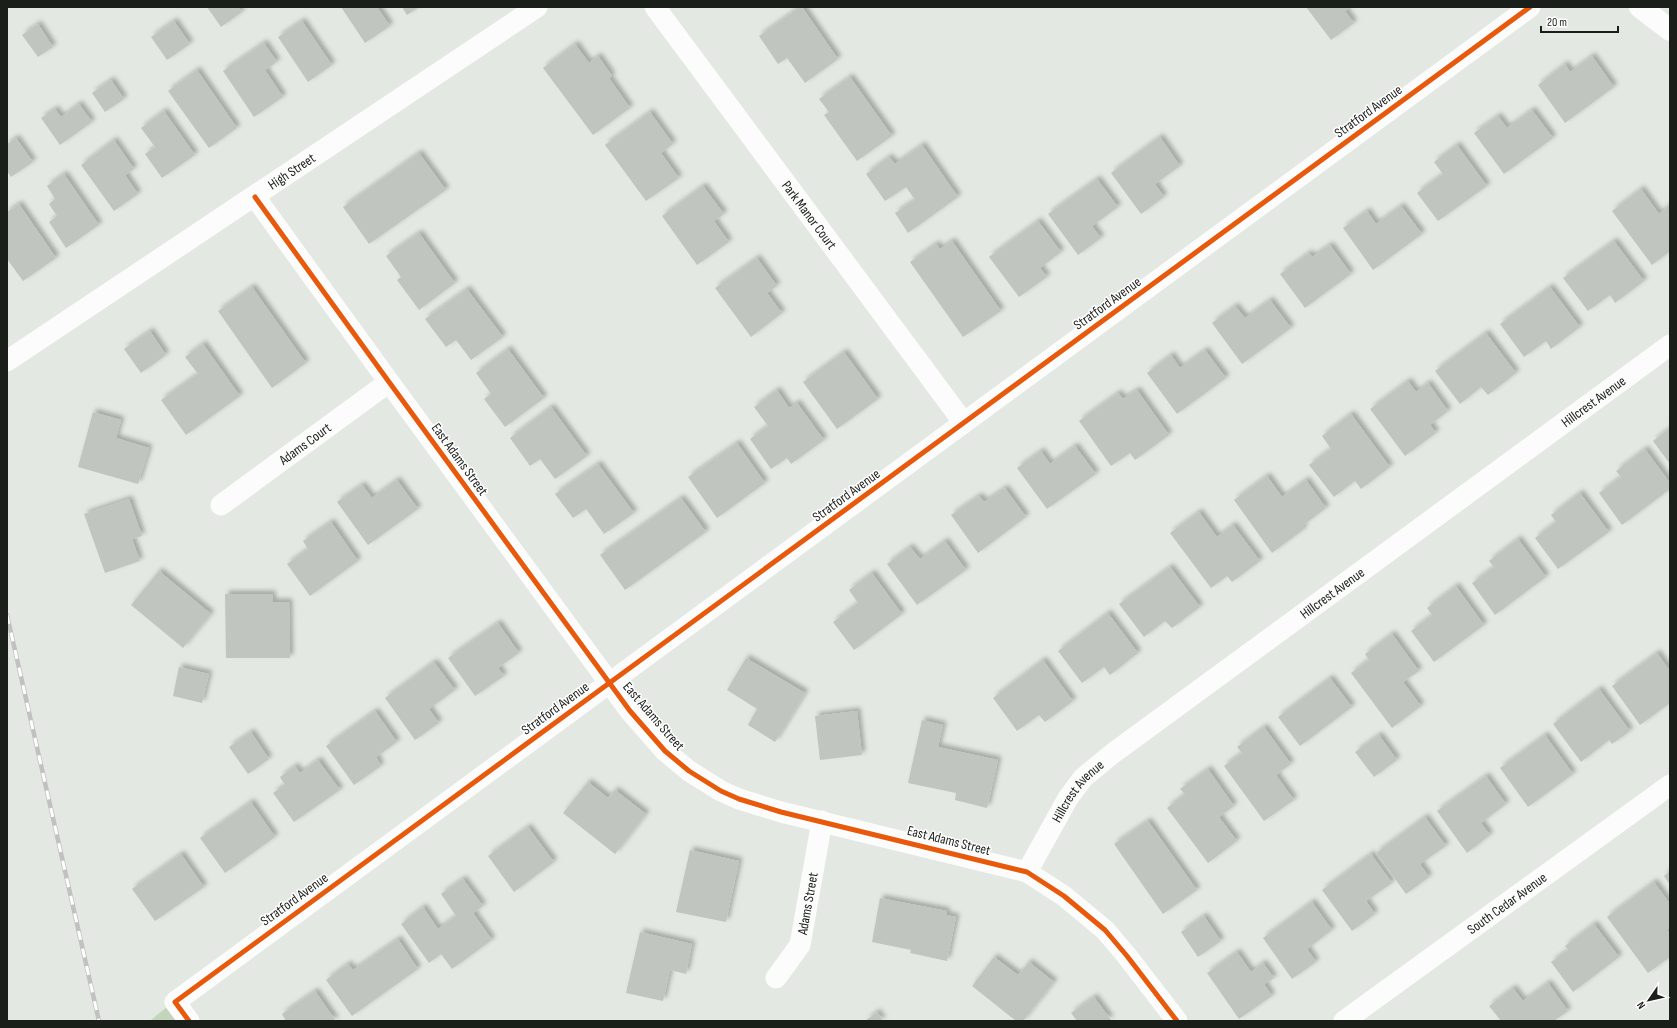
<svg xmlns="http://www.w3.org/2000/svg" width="1677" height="1028" viewBox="0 0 1677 1028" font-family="'Sofia Sans Condensed',sans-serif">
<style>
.park{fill:#c3d5ba}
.building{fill:#c1c5c0;filter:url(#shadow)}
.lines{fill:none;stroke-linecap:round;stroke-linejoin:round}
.minor{stroke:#fbfcfb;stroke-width:21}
.secondary{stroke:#fbfcfb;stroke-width:22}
.rail-casing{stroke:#c0c2c0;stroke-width:4.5}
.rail{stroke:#fff;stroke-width:3;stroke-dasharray:9;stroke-linecap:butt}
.cycleway-casing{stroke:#fff;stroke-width:8}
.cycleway{stroke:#e8590c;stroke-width:5}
.labels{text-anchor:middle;stroke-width:3;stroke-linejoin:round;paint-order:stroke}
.street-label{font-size:14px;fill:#1b1f1a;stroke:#fff}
</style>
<defs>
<filter id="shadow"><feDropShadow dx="3.5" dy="-3.5" stdDeviation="2" flood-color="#0004"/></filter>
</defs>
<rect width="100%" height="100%" fill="#e3e8e2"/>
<path class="park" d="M 167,1007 L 177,1021 L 151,1021 L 151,1020 Z"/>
<path class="building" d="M 207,7 L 238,7 L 242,12 L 221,27 Z
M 341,7 L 377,7 L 390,26 L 365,43 Z
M 402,7 L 419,7 L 407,15 Z
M 800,7 L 802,7 L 838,59 L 805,83 L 787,58 L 778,64 L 759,36 Z
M 1306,7 L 1350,7 L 1345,11 L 1354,23 L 1331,40 Z
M 174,21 L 190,44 L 167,60 L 151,37 Z
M 302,21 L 332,65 L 308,82 L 278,37 Z
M 38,24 L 53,47 L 38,57 L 22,35 Z
M 264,43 L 277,62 L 265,70 L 283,97 L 254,117 L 223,71 Z
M 575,44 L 589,63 L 598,56 L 612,76 L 609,78 L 630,108 L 593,135 L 543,68 Z
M 1592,56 L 1614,87 L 1565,123 L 1538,85 L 1565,64 L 1570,72 Z
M 197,70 L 237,128 L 209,148 L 168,91 Z
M 850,77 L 892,136 L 857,161 L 824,115 L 829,112 L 819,99 Z
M 111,80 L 124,99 L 105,112 L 92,93 Z
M 79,104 L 92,122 L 60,145 L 41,118 L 55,109 L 61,117 Z
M 1532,110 L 1553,138 L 1504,174 L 1474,133 L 1498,116 L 1507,128 Z
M 164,111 L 195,155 L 162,178 L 145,154 L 155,147 L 141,128 Z
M 650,112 L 673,144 L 661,153 L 679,178 L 646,201 L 605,145 Z
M 1160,137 L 1180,166 L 1155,184 L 1164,197 L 1141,214 L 1111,173 Z
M 16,138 L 33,162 L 11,177 L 7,171 L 7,144 Z
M 114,140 L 134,169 L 125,175 L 138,194 L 114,211 L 81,165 Z
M 922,145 L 958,197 L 908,233 L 895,213 L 915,200 L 906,187 L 885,201 L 866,174 L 889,157 L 895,164 Z
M 1457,145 L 1487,186 L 1438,221 L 1417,193 L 1443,174 L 1434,162 Z
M 419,153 L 446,190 L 369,244 L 343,207 Z
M 64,174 L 99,225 L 66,248 L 49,222 L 57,216 L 49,204 L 55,199 L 47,186 Z
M 1097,179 L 1118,207 L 1092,226 L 1101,238 L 1078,255 L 1048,214 Z
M 703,186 L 724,214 L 714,221 L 729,242 L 697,265 L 662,216 Z
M 1641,189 L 1659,214 L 1670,205 L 1670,254 L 1669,252 L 1652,265 L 1612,211 Z
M 19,204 L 56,258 L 23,281 L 7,259 L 7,212 Z
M 1401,206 L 1422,234 L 1373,270 L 1343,228 L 1367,211 L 1376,224 Z
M 1038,221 L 1061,252 L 1040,268 L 1047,277 L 1019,297 L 989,257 Z
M 419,233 L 455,283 L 419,310 L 397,280 L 401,277 L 386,256 Z
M 952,241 L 1001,311 L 963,337 L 910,262 L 936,244 L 940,249 Z
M 1614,241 L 1644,281 L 1615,303 L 1610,295 L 1588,311 L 1563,278 Z
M 1330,245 L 1351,274 L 1305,308 L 1280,274 L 1309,253 L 1312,257 Z
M 757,258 L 777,286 L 767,293 L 782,313 L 751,337 L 715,288 Z
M 252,287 L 306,363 L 272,388 L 218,311 Z
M 1550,287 L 1580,327 L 1551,349 L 1546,341 L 1524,357 L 1500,324 Z
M 467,289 L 503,337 L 471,360 L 456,340 L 446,347 L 425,319 Z
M 1270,300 L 1291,328 L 1242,364 L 1212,323 L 1235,306 L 1245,318 Z
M 150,331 L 166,355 L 141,373 L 124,349 Z
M 1486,333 L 1516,373 L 1488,395 L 1481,387 L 1460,404 L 1435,371 Z
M 203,344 L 240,396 L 186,435 L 161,400 L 198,374 L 185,357 Z
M 508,349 L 544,398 L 505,427 L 484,399 L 491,394 L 476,373 Z
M 1205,350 L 1226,378 L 1177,414 L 1147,373 L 1171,355 L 1180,368 Z
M 844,352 L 878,399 L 837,429 L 803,382 Z
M 1408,381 L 1416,392 L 1428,383 L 1448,411 L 1430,425 L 1436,433 L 1405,456 L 1370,409 Z
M 777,390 L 789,408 L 797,403 L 824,440 L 791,464 L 787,458 L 771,469 L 750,439 L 768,426 L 754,407 Z
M 1137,390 L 1169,435 L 1135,460 L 1130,453 L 1111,466 L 1079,421 L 1118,393 L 1123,399 Z
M 551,407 L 587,456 L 555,479 L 540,459 L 530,466 L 510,438 Z
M 93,412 L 121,420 L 116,438 L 149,448 L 138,484 L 78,467 Z
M 1351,414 L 1390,467 L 1361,489 L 1355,481 L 1334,497 L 1309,465 L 1331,449 L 1322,436 Z
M 1670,428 L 1670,464 L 1653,441 Z
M 737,443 L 765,483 L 717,518 L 688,477 Z
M 1075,446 L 1096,474 L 1047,509 L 1017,468 L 1041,451 L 1050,464 Z
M 1645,449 L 1670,483 L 1670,489 L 1622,525 L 1599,493 L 1621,477 L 1616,471 Z
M 598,464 L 634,513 L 604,534 L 586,509 L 573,518 L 555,494 Z
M 1267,476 L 1282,497 L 1306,480 L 1326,508 L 1302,526 L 1304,529 L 1272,553 L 1234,500 Z
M 397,480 L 418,509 L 368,545 L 337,502 L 362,485 L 372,498 Z
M 1005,488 L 1026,517 L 978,553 L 951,515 L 979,496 L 984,502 Z
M 1580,493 L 1609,532 L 1558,569 L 1535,538 L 1556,522 L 1551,515 Z
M 681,498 L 706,532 L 625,590 L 600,555 Z
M 129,499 L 142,536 L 132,539 L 140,561 L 105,573 L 84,514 Z
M 1199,512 L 1217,537 L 1233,525 L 1260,561 L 1232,582 L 1227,576 L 1211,588 L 1170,533 Z
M 331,522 L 358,561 L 310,596 L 287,564 L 308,549 L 303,541 Z
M 1518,539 L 1546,577 L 1495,615 L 1472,583 L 1494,567 L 1489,561 Z
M 945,541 L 966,570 L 917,605 L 887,564 L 910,547 L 920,559 Z
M 1170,567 L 1200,607 L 1172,628 L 1165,621 L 1144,637 L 1119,604 Z
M 159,571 L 211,614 L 183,648 L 131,605 Z
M 872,573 L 902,614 L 854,650 L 833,622 L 858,603 L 849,590 Z
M 1456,586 L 1484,625 L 1434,662 L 1411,631 L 1432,615 L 1427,608 Z
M 225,594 L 272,594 L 273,602 L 289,602 L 290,658 L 226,658 Z
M 1108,613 L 1138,653 L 1110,675 L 1104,667 L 1082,683 L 1058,651 Z
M 498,623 L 519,653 L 498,668 L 504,676 L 475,696 L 448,658 Z
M 1392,634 L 1419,671 L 1403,682 L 1421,706 L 1392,728 L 1351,673 L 1369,660 L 1365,654 Z
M 1657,653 L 1670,671 L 1670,703 L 1640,725 L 1612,686 Z
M 746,658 L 805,693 L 775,742 L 748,725 L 757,709 L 727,690 Z
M 1043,660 L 1073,701 L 1045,722 L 1039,715 L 1017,731 L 993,698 Z
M 434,662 L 455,690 L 429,709 L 439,723 L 415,740 L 385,698 Z
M 179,667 L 209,674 L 202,703 L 173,696 Z
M 1330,678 L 1352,707 L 1300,746 L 1278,717 Z
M 1599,689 L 1630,731 L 1612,744 L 1609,740 L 1581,762 L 1553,724 Z
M 375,711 L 397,742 L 376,757 L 381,766 L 354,785 L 326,746 Z
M 857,711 L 862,755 L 820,760 L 815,716 Z
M 922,720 L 943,725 L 938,747 L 998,760 L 987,808 L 955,800 L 956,793 L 908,783 Z
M 1264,727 L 1291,764 L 1276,775 L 1294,800 L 1264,821 L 1224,766 L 1242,753 L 1237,747 Z
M 251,732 L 269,759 L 248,774 L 229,747 Z
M 1379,735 L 1397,760 L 1374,777 L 1355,752 Z
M 1545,735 L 1573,774 L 1528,807 L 1500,768 Z
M 318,760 L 340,790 L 294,822 L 273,793 L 285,785 L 280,777 L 295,766 L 300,773 Z
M 1208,769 L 1234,806 L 1219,817 L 1237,841 L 1208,863 L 1167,808 L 1185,794 L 1180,789 Z
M 1486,776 L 1506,804 L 1481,823 L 1490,835 L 1467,853 L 1437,811 Z
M 588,782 L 608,798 L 615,790 L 646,814 L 615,854 L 563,813 Z
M 251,802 L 275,837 L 225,873 L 200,838 Z
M 1425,817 L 1446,846 L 1420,864 L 1429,877 L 1406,894 L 1376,853 Z
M 1148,821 L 1197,890 L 1163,914 L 1114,844 Z
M 528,827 L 554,862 L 514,892 L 488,856 Z
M 690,850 L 739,861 L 726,922 L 676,912 Z
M 181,854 L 204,887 L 155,921 L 132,889 Z
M 1371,854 L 1392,883 L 1366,901 L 1375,914 L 1352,931 L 1322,890 Z
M 1670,871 L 1670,885 L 1664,876 Z
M 463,879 L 483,906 L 473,913 L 492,940 L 452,969 L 441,954 L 429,963 L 401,924 L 423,907 L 438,929 L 456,916 L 441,894 Z
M 1654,882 L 1670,904 L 1670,927 L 1667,930 L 1670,934 L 1670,957 L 1648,973 L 1607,917 Z
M 880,898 L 947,911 L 946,915 L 956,917 L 947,961 L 910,953 L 911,950 L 872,942 Z
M 1312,902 L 1332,930 L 1307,949 L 1316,962 L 1292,979 L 1263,938 Z
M 1204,916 L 1221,941 L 1198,957 L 1181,932 Z
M 1594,924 L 1619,957 L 1573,992 L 1551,962 L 1568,950 L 1565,946 Z
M 640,932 L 692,944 L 686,974 L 670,970 L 663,1001 L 626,993 Z
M 398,939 L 418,969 L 352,1016 L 326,980 L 348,964 L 353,970 Z
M 1237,952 L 1251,972 L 1263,963 L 1274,978 L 1264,984 L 1272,996 L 1239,1019 L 1207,973 Z
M 994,957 L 1018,975 L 1029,962 L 1054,982 L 1023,1021 L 1016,1021 L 972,986 Z
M 1548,983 L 1568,1011 L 1554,1021 L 1501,1021 L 1489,1006 L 1513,988 L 1523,1001 Z
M 315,991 L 336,1021 L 286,1021 L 282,1014 Z
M 1094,997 L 1111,1020 L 1077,1021 L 1071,1013 Z
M 877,1012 L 883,1021 L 865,1021 Z"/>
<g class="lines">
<g class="minor">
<path id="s1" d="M 655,7 L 964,423"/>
<path d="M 255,197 L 389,382 L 630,711 L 665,751 L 689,771 L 721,791 L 739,799 L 781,812 L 1027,872 L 1064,896 L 1105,930 L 1127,956 L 1177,1021"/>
<path id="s2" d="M 7,361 L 537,7"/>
<path id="s3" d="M 221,505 L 389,382"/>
<path id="s4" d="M 1027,872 L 1068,798 L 1083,778 L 1112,754 L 1670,345"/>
<path id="s5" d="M 776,978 L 800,945 L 822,821"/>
<path d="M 189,1021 L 175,1002 L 1530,7"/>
<path id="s6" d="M 1344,1021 L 1670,785"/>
</g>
<path class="secondary" d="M 1640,7 L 1670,30"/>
<g class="rail-casing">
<path id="rail" d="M 7,615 L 99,1021"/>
</g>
<use href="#rail" class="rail"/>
<g class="cycleway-casing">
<path id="cycleway" d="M 255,197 L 389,382 L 630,711 L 665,751 L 689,771 L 721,791 L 739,799 L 781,812 L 1027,872 L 1064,896 L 1105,930 L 1127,956 L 1177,1021
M 189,1021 L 175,1002 L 1530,7"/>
</g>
<use href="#cycleway" class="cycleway"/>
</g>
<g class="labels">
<g class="street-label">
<text transform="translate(1368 111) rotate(-36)" y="5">Stratford Avenue</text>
<text dy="5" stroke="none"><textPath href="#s2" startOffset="342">High Street</textPath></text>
<text dy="5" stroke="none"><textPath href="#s1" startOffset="259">Park Manor Court</textPath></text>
<text transform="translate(1107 303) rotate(-36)" y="5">Stratford Avenue</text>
<text dy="5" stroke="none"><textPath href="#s4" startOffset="744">Hillcrest Avenue</textPath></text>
<text dy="5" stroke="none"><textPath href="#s3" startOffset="104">Adams Court</textPath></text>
<text transform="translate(460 459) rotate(54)" y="5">East Adams Street</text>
<text transform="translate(846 495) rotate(-36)" y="5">Stratford Avenue</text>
<text dy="5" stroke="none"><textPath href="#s4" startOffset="420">Hillcrest Avenue</textPath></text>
<text transform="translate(555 708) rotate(-36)" y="5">Stratford Avenue</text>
<text transform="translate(654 716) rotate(49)" y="5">East Adams Street</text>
<text dy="5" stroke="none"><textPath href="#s4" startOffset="96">Hillcrest Avenue</textPath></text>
<text transform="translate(949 840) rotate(14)" y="5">East Adams Street</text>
<text transform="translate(294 899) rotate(-36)" y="5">Stratford Avenue</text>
<text dy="5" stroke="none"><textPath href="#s5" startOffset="83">Adams Street</textPath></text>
<text dy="5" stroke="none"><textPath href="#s6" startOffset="201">South Cedar Avenue</textPath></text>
</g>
</g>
<rect width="1677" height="1028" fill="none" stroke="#1b1f1a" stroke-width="16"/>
<g transform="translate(1649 1000) rotate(236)" stroke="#ffffff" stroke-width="3" paint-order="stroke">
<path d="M0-3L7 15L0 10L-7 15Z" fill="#1b1f1a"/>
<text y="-6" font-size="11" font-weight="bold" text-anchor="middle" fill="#1b1f1a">N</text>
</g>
<path d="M1541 26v6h77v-6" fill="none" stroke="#1b1f1a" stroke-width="2"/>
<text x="1547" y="26" font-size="12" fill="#1b1f1a" stroke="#ffffff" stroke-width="3" paint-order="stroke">20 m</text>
</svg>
